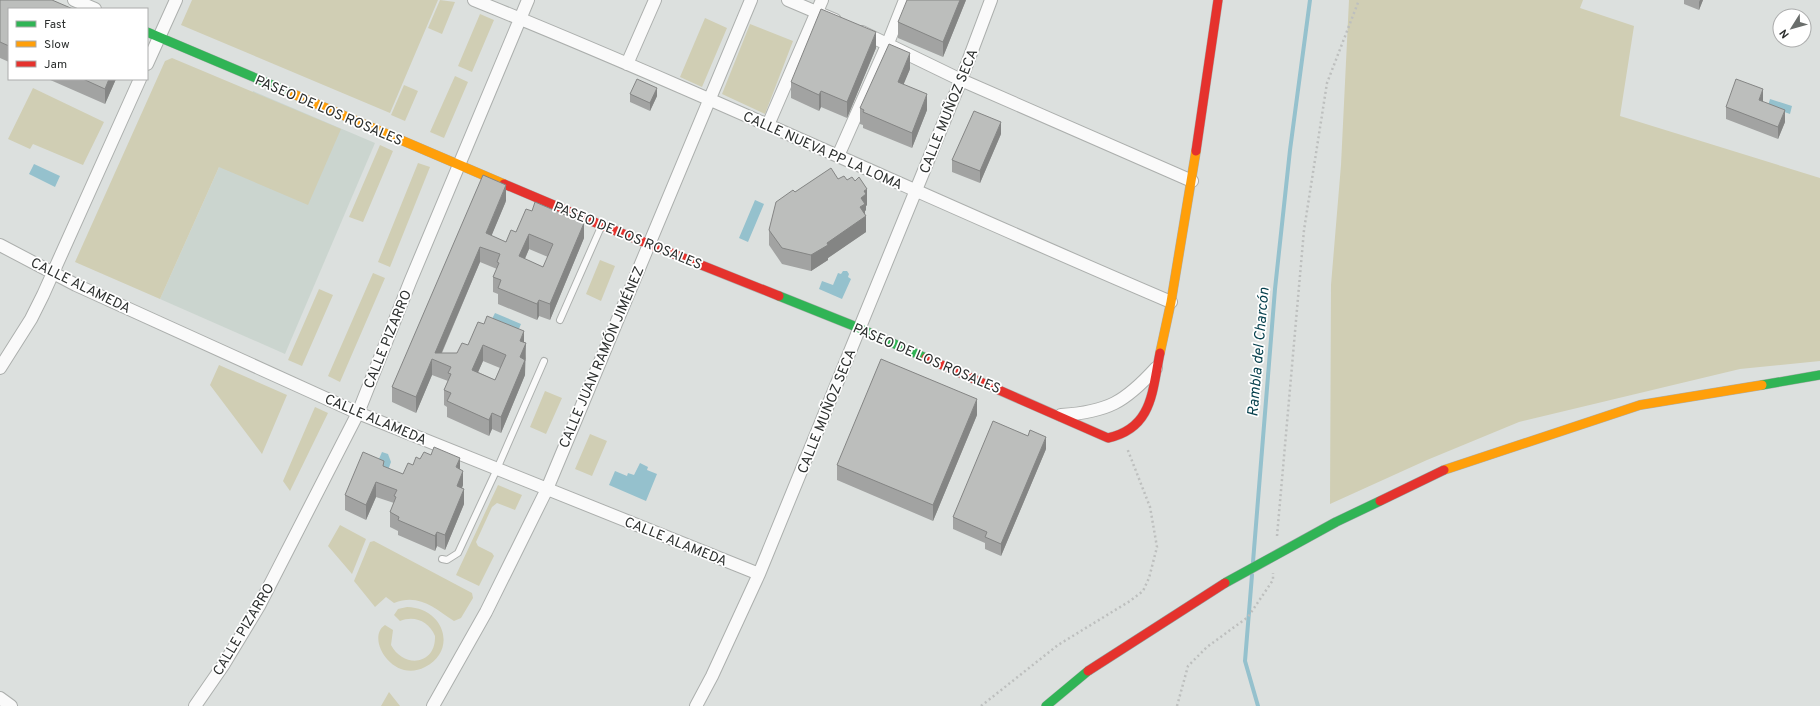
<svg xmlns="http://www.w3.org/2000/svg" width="1820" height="706" viewBox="0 0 1820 706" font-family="Overpass,sans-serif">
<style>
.built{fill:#cbd5cf}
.green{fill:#d0ceb4}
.water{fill:#95c1cd}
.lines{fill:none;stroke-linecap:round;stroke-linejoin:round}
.stream{stroke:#95c1cd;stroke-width:4}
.lane-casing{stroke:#acafad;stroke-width:8}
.street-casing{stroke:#acafad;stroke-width:14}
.fast-casing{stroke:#acafad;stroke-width:10}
.slow-casing{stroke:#acafad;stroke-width:10}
.jam-casing{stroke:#acafad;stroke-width:10}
.path{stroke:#bdbfbe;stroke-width:2.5;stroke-dasharray:2 3;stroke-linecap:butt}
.lane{stroke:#fafafa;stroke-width:6}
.street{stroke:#fafafa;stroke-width:12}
.fast{stroke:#30b455;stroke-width:9}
.slow{stroke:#ff9f0a;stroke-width:9}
.jam{stroke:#e5322d;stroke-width:9}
.fast-bridge-casing{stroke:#92a19f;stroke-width:10;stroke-linecap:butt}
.jam-bridge-casing{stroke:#92a19f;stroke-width:10;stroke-linecap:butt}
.fast-bridge{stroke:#30b455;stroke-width:9}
.jam-bridge{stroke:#e5322d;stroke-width:9}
.wall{fill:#a2a3a2;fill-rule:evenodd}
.shaded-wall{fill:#848584}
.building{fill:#bcbebc;stroke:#848584;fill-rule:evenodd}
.labels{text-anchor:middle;stroke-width:3.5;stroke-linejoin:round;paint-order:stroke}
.street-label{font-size:14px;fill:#2d302f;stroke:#fff}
.water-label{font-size:15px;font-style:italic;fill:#043f4c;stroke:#fff}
</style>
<rect width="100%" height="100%" fill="#dce0de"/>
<path class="built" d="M 253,91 L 375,143 L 285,354 L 160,299 Z"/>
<path class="green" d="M 192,0 L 438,0 L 390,113 L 181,25 Z
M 440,0 L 455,2 L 442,34 L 428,28 Z
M 1349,0 L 1583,0 L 1580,8 L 1634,26 L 1620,116 L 1820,178 L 1820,361 L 1740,369 L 1519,422 L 1427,460 L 1330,504 L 1331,285 L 1341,165 Z
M 480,14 L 494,20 L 472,72 L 458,66 Z
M 705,18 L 727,28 L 702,87 L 680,77 Z
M 750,24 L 793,41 L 765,114 L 722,94 Z
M 172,58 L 341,129 L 308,205 L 219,167 L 160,299 L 75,262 L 165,61 Z
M 455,76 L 468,82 L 444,138 L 430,132 Z
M 404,85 L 418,91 L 405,121 L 391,115 Z
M 33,88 L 104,122 L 83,165 L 33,144 L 30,149 L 8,139 Z
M 380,145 L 393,151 L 363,222 L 349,217 Z
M 418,163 L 430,167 L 390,267 L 378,262 Z
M 600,260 L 615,266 L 601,301 L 586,294 Z
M 373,273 L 385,278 L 340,382 L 328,376 Z
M 319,289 L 333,295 L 302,366 L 288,360 Z
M 219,365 L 287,395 L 262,454 L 210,385 Z
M 545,391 L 562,398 L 546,434 L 530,427 Z
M 315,407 L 328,413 L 290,491 L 283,481 Z
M 590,434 L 607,441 L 592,476 L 575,469 Z
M 498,485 L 522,495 L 515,510 L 497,503 L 492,507 L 476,542 L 478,546 L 492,553 L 494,556 L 479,586 L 456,575 Z
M 340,525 L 366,539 L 352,574 L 328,546 Z
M 374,541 L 472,593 L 473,598 L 461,618 L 454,621 C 434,608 419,593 394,603 L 386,597 L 375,607 L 354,581 L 370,542 Z
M 407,607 C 444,608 458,650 425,667 C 393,684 365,638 385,625 L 393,630 L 391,645 C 404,669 436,665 435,636 C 429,621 414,615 400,621 L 394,615 L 398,609 Z
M 389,692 L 400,706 L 381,706 Z"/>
<path class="water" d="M 1770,99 L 1792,106 L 1790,114 L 1768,106 Z
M 34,164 L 60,176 L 55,187 L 29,174 Z
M 755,200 L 764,204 L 748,242 L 739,238 Z
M 843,271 L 847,271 L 849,274 L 848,277 L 851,279 L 842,299 L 819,289 L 822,281 L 833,285 L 838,273 L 841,274 Z
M 495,313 L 521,324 L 516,336 L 489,325 Z
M 382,452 L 388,454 L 391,462 L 387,473 L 375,468 Z
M 640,463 L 648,467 L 647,470 L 657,474 L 646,501 L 609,485 L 615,471 L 627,476 L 628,473 L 634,475 Z"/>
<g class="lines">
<path class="stream" d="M 1253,562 L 1275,289 L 1290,150 L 1310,0
M 1252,575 L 1245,661 L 1258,706"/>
<g class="lane-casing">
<path id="lane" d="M 560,320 L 601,227
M 442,559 L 447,560 L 458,553 L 497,469 L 544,361"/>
</g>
<g class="street-casing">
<path id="street" d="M 74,0 L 95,9
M 474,0 C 709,95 938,203 1171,302
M 788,0 L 835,20
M 862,32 L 961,80 L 1192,181
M 147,64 L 176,0
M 627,64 L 655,0
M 768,125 L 822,0
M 838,156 L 888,43 L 905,0
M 0,245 L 76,285 L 358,413 L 759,574
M 0,368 L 31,319 L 43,295 L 140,79
M 1061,415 C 1108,412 1125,402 1156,368
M 0,698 L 11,706
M 195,706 L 224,664 L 259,606 L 358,413 L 410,282 L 528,0
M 433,706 L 486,612 L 547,489 L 751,0
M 696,706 L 712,676 L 759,574 L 961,80 L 991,0"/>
</g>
<g class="fast-casing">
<path id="fast" d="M 147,32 L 291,93
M 779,296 L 859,328 L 926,358
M 1762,385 L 1820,375
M 1046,706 L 1088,671"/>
</g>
<g class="slow-casing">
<path id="slow" d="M 291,93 L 504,184
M 1160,353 L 1171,302 L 1196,151
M 1444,470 L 1640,405 L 1762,385"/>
</g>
<g class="jam-casing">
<path id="jam" d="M 1196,151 L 1218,0
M 504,184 L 601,225 L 779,296
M 926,358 L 1108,438 C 1153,428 1152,391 1160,353"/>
</g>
<path class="path" d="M 1277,536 L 1304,230 L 1327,83 L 1359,0
M 981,706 L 1058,645 L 1130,601 L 1143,591 L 1149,578 L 1157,547 L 1150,507 L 1127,448
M 1177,706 L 1188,666 L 1207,647 L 1248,617 L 1273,580 L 1273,573"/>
<use href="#lane" class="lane"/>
<use href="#street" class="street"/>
<use href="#fast" class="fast"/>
<use href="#slow" class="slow"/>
<use href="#jam" class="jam"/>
<g class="fast-bridge-casing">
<path id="fast-bridge" d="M 1225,583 L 1336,522 L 1380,501"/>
</g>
<g class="jam-bridge-casing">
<path id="jam-bridge" d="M 1380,501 L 1444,470
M 1088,671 L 1225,583"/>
</g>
<use href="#fast-bridge" class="fast-bridge"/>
<use href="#jam-bridge" class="jam-bridge"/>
</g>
<path class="wall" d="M 0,0 L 9,9 L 9,62 L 0,58 Z
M 966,0 L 943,57 L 898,38 L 898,22 Z
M 1684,0 L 1703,0 L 1699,10 L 1684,4 Z
M 876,48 L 847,118 L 821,107 L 819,111 L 791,98 L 791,82 Z
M 910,69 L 903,84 L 927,110 L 912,148 L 863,128 L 863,125 L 860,124 L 860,108 Z
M 48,79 L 116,79 L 105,104 Z
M 630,94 L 657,96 L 650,111 L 630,102 Z
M 1762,101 L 1785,122 L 1778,139 L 1726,119 L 1726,107 L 1763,101 Z
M 1001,134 L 980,183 L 952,172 L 952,160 Z
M 838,179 L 847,180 L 867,205 L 866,206 L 866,210 L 865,211 L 866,232 L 828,258 L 828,260 L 811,271 L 782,264 L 769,245 L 769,230 L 795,192 Z
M 506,201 L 491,236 L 506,242 L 516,232 L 584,238 L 550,320 L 539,316 L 537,320 L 498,304 L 498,294 L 493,292 L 493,277 L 497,269 L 480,262 L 442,353 L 457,353 L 468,345 L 524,342 L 526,359 L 525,361 L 525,375 L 501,433 L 492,429 L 489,436 L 447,417 L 447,407 L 444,405 L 444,390 L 448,381 L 432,375 L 416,413 L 392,402 L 392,387 ZM 529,249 L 548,257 L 543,267 L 525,259 ZM 483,361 L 500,368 L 495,380 L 478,372 Z
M 977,415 L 933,521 L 837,480 L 837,465 Z
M 1046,449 L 1001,556 L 985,549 L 985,543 L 953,529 L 953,517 Z
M 420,459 L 460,469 L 463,485 L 462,488 L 464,504 L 445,550 L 437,546 L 435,551 L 398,535 L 398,531 L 390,527 L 390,512 L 394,503 L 376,497 L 366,520 L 345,510 L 345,495 L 384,467 L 403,474 L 413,465 Z"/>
<path class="shaded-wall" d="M 960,0 L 966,0 L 943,57 L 943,42 Z
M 1700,0 L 1703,0 L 1699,10 L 1699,2 Z
M 876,32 L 876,48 L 847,118 L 847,102 Z
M 910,53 L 910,69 L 898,98 L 898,82 Z
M 109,79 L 116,79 L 105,104 L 105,89 Z
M 657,88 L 657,96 L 650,111 L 650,103 Z
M 1763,89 L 1763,101 L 1759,112 L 1759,100 Z
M 821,91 L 821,107 L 819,111 L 819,95 Z
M 927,94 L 927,110 L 912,148 L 912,133 Z
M 1785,110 L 1785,122 L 1778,139 L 1778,127 Z
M 1001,122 L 1001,134 L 980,183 L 980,171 Z
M 506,185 L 506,201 L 486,249 L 486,233 Z
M 867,189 L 867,205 L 866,206 L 866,210 L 865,211 L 865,217 L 866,216 L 866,232 L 828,258 L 828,260 L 811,271 L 811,255 L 827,243 L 860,207 L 861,198 L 864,191 Z
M 584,223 L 584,238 L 550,320 L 550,304 Z
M 529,234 L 529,249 L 519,272 L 519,256 Z
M 480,247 L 480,262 L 438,361 L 435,353 Z
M 539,300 L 539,316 L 537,320 L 537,304 Z
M 524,331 L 524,347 L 520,341 Z
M 526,343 L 525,375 L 501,433 L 501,417 L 520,357 Z
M 483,345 L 483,361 L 472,386 L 472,370 Z
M 432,359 L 432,375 L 416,413 L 416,397 Z
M 977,399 L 977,415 L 933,521 L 933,505 Z
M 492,413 L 492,429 L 489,436 L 489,420 Z
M 1046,437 L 1046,449 L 1001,556 L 1001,544 Z
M 460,458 L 460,473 L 456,467 Z
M 463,471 L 463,485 L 457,500 L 457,486 Z
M 376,482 L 376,497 L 366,520 L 366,505 Z
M 464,489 L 464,504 L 445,550 L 445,535 Z
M 437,532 L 437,546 L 435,551 L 435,536 Z"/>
<path class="building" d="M 0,0 L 52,0 L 73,9 L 9,9 L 9,46 L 0,42 Z
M 907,0 L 960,0 L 943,42 L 898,22 Z
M 821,9 L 876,32 L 847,102 L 821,91 L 819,95 L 791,82 Z
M 889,44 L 910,53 L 898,82 L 927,94 L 912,133 L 863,112 L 864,110 L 860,108 Z
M 83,79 L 109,79 L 105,89 Z
M 637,79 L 657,88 L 650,103 L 630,94 Z
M 1736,79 L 1763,89 L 1759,100 L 1785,110 L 1778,127 L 1726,107 Z
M 974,111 L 1001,122 L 980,171 L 952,160 Z
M 831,168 L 838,179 L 844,176 L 847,180 L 852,177 L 855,181 L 859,177 L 867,189 L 864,191 L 866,194 L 861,198 L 865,204 L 860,207 L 866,216 L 827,243 L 828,245 L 811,255 L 782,248 L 769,230 L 776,202 L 793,190 L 795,192 Z
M 483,175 L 506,185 L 486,233 L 506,242 L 511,230 L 516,232 L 526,209 L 532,211 L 535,202 L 584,223 L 550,304 L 539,300 L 537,304 L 498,288 L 501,280 L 493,277 L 499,263 L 497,262 L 500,254 L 480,247 L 435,353 L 457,353 L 462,343 L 468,345 L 478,322 L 484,324 L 487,316 L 524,331 L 520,341 L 526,343 L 520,357 L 525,360 L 501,417 L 492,413 L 489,420 L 447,401 L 451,393 L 444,390 L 451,374 L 448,373 L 451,367 L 432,359 L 416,397 L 392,387 ZM 529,234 L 553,244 L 543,267 L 519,256 ZM 483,345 L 506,355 L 495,380 L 472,370 Z
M 881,359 L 977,399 L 933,505 L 837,465 Z
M 993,421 L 1028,436 L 1030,430 L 1046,437 L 1001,544 L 985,537 L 987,532 L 953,517 Z
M 434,447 L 460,458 L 456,467 L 463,471 L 457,486 L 464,489 L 445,535 L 437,532 L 435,536 L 398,520 L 399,517 L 390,512 L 396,497 L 394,496 L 397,490 L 376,482 L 366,505 L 345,495 L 363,452 L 384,461 L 383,466 L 403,474 L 408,463 L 413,465 L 416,457 L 420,459 L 424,452 L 431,455 Z"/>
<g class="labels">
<g class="street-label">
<text transform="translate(329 110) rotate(23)" y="5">PASEO DE LOS ROSALES</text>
<text transform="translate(948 111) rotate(-68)" y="5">CALLE MUÑOZ SECA</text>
<text transform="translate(823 150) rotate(24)" y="5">CALLE NUEVA PP LA LOMA</text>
<text transform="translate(628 235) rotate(22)" y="5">PASEO DE LOS ROSALES</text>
<text transform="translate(81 285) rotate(26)" y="5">CALLE ALAMEDA</text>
<text transform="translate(387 339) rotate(-68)" y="5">CALLE PIZARRO</text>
<text transform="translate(601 357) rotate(-67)" y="5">CALLE JUAN RAMÓN JIMÉNEZ</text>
<text transform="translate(927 358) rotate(23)" y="5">PASEO DE LOS ROSALES</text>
<text transform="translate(826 411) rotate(-68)" y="5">CALLE MUÑOZ SECA</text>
<text transform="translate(376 419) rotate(23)" y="5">CALLE ALAMEDA</text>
<text transform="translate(676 541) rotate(22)" y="5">CALLE ALAMEDA</text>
<text transform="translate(243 629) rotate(-59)" y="5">CALLE PIZARRO</text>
</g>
<g class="water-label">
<text transform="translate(1258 352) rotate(-85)" y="5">Rambla del Charcón</text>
</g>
</g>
<rect x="8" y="8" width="140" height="72" fill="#ffffff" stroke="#abacac"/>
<rect x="16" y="21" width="20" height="6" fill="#30b455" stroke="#abacac"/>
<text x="44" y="28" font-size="12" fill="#2d302f">Fast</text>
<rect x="16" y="41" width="20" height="6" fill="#ff9f0a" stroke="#abacac"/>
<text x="44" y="48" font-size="12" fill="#2d302f">Slow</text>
<rect x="16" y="61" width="20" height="6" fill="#e5322d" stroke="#abacac"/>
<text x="44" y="68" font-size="12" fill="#2d302f">Jam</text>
<g transform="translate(1792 28) rotate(233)"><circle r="19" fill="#ffffff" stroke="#abacac"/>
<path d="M0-3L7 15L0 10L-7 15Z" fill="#6a6e6c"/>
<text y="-6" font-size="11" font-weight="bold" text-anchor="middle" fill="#2d302f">N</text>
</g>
</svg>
